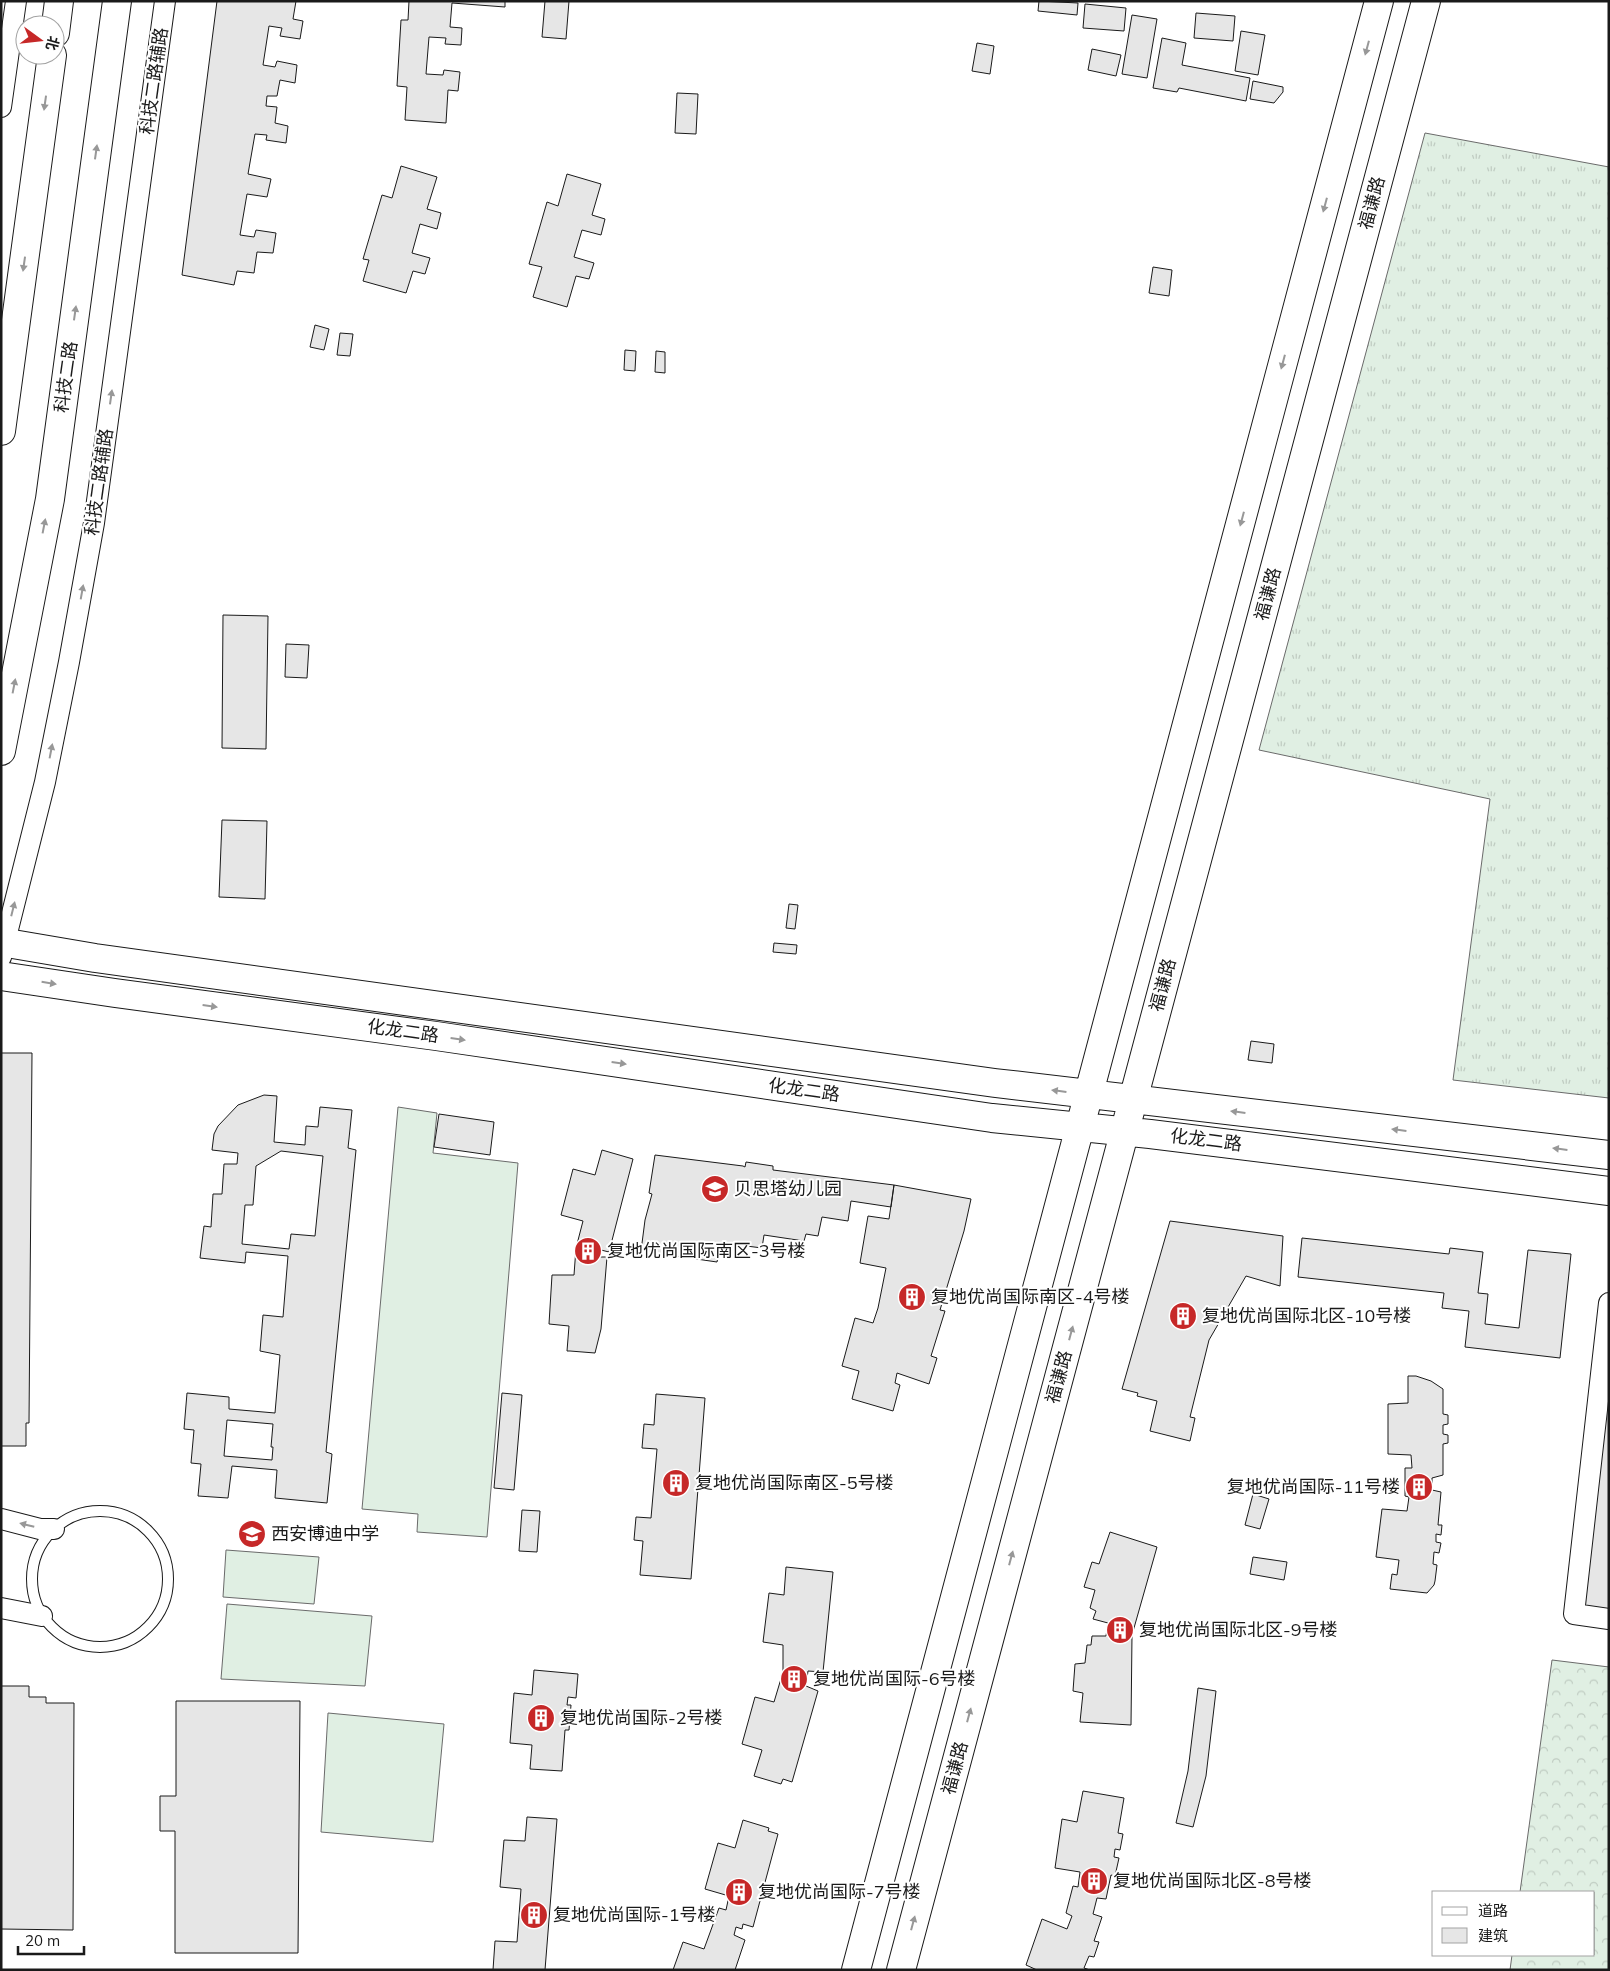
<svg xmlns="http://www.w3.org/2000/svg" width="1610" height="1971" viewBox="0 0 1610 1971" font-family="Mulish,'Noto Sans SC',sans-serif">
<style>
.grass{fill:url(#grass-tufts);stroke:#6a6a6a}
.forest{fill:url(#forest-crowns);stroke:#6a6a6a}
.pitch{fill:#e0efe3;stroke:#6a6a6a}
.building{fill:#e6e6e6;stroke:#1a1a1a;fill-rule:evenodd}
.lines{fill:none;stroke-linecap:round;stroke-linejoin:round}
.lane-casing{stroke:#1a1a1a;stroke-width:12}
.street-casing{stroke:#1a1a1a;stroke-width:22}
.secondary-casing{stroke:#1a1a1a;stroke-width:30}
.lane{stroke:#fff;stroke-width:10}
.street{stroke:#fff;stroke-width:20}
.secondary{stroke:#fff;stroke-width:28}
.oneway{fill:#989898}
.labels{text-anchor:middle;stroke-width:4;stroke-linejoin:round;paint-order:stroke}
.street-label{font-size:18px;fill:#1a1a1a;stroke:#fff}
.poi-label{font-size:18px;fill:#1a1a1a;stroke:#fff;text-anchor:start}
</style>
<defs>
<pattern id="grass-tufts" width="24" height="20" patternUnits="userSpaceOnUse" patternTransform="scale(1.25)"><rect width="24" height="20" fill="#e0efe3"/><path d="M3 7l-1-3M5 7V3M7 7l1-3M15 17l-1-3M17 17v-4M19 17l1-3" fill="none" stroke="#c0ccc2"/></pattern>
<pattern id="forest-crowns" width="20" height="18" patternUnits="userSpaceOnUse" patternTransform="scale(1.25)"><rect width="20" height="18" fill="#e0efe3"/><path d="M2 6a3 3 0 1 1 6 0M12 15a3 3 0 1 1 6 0" fill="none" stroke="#c0ccc2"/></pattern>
</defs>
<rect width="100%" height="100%" fill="#fff"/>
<path class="grass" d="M 1425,133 L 1609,167 L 1609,1098 L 1453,1080 L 1490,799 L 1259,750 Z"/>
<path class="forest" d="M 1552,1660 L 1609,1667 L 1609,1970 L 1510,1970 L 1512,1955 L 1594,1955 L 1594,1892 L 1520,1892 Z"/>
<path class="pitch" d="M 398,1107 L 437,1113 L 433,1153 L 518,1163 L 487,1537 L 417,1532 L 418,1514 L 362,1509 Z
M 226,1550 L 319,1557 L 314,1604 L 223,1597 Z
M 227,1604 L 372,1616 L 365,1686 L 221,1679 Z
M 328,1713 L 444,1724 L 433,1842 L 321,1832 Z"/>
<path class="building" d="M 217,1 L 296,1 L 293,19 L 303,21 L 300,39 L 280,36 L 282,28 L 269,26 L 263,65 L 275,67 L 277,61 L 297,65 L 295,83 L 280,80 L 277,96 L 267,96 L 266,106 L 277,107 L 275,123 L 288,126 L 286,143 L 266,140 L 267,135 L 255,134 L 248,174 L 271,179 L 267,197 L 247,194 L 240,235 L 254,237 L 256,230 L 276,233 L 273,253 L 257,252 L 254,273 L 237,271 L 234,285 L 182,275 Z
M 409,1 L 505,1 L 505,7 L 452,3 L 450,27 L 462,28 L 461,45 L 445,44 L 446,38 L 429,37 L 426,74 L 443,75 L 444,70 L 460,72 L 458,91 L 448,90 L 446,123 L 405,120 L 407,87 L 397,86 L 401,20 L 408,20 Z
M 545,1 L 569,1 L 566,39 L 542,37 Z
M 1039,1 L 1078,3 L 1077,15 L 1038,11 Z
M 1085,4 L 1126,8 L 1124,31 L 1083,28 Z
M 1196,13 L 1235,16 L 1233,41 L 1194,38 Z
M 1132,15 L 1157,19 L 1147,78 L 1122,74 Z
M 1241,31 L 1265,35 L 1258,75 L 1235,71 Z
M 1162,38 L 1186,43 L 1182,65 L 1250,78 L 1246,101 L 1179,88 L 1177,92 L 1153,88 Z
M 977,43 L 994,46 L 990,74 L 972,71 Z
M 1092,49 L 1121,55 L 1116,76 L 1088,70 Z
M 1253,81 L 1283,87 L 1283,92 L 1274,103 L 1250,99 Z
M 677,93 L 698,94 L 696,134 L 675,133 Z
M 401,166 L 437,177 L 427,209 L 441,213 L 437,229 L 420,224 L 412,253 L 430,258 L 425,274 L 413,271 L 406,293 L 363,281 L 369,260 L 363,259 L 382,195 L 392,198 Z
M 567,174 L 601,184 L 592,215 L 605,219 L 601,235 L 582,230 L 574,257 L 594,263 L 589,279 L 576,276 L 567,307 L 533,297 L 542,267 L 529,264 L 547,202 L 558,206 Z
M 1153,267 L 1172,270 L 1169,296 L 1149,293 Z
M 315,325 L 329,329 L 324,350 L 310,347 Z
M 340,333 L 353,334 L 350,356 L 337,355 Z
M 625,350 L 636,351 L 635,371 L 624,370 Z
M 656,351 L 665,352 L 665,373 L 655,372 Z
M 223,615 L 268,616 L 266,749 L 222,748 Z
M 286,644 L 309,645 L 307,678 L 285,677 Z
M 222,820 L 267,821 L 265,899 L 219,897 Z
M 789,904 L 798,905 L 795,929 L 786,928 Z
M 774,943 L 797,945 L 796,954 L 773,952 Z
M 1251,1041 L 1274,1044 L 1272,1063 L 1248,1060 Z
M 1,1053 L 32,1053 L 29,1423 L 26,1423 L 26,1446 L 1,1446 Z
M 264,1095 L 277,1096 L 274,1142 L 305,1145 L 306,1126 L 318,1127 L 320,1107 L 352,1110 L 348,1148 L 356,1150 L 326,1452 L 332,1454 L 327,1503 L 275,1498 L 277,1470 L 232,1466 L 228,1498 L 198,1496 L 201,1464 L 191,1463 L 194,1430 L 184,1429 L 187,1393 L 229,1397 L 229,1409 L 275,1413 L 280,1355 L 260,1351 L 263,1315 L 283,1317 L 288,1256 L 246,1252 L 245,1263 L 200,1258 L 204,1226 L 211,1227 L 213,1194 L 222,1194 L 224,1164 L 237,1164 L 238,1153 L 212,1150 L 214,1134 L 218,1126 L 238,1105 ZM 281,1151 L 323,1156 L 315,1236 L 291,1234 L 289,1249 L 242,1244 L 245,1205 L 253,1205 L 256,1166 ZM 227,1420 L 273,1424 L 271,1447 L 273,1447 L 272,1460 L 224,1456 Z
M 439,1114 L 494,1122 L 490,1155 L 434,1147 Z
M 602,1150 L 633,1159 L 609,1252 L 601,1250 L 599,1257 L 607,1257 L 601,1329 L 595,1353 L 570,1351 L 567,1351 L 569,1326 L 549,1324 L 552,1275 L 574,1275 L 576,1248 L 583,1221 L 561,1215 L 573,1169 L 595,1175 Z
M 655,1155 L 743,1166 L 745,1167 L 746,1162 L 773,1166 L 773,1170 L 894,1185 L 891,1207 L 851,1201 L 848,1221 L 822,1217 L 818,1236 L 806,1234 L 804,1241 L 764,1235 L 762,1248 L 731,1244 L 731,1248 L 720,1247 L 717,1262 L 641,1251 L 645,1220 L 652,1194 L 649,1193 Z
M 894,1185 L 971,1199 L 964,1231 L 940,1310 L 945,1311 L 931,1356 L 937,1358 L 929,1384 L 897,1373 L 895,1383 L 900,1385 L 893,1411 L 852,1399 L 859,1371 L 842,1366 L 855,1318 L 873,1323 L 878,1308 L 886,1268 L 860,1263 L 868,1216 L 889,1219 Z
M 1170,1221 L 1283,1236 L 1280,1286 L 1246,1276 L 1209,1340 L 1190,1417 L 1195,1418 L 1190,1441 L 1150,1431 L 1157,1401 L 1137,1396 L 1138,1393 L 1122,1389 Z
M 1302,1238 L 1449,1254 L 1450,1248 L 1483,1252 L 1478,1293 L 1488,1294 L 1485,1324 L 1519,1328 L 1528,1250 L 1571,1254 L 1560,1358 L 1465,1347 L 1469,1311 L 1442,1308 L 1444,1293 L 1298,1277 Z
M 1408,1376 L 1416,1376 L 1431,1381 L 1443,1389 L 1443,1414 L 1448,1415 L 1448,1424 L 1443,1425 L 1443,1434 L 1448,1435 L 1448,1443 L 1443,1444 L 1443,1475 L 1432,1478 L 1432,1490 L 1441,1492 L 1438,1525 L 1442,1525 L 1441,1535 L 1436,1534 L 1436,1542 L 1441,1543 L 1439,1553 L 1434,1552 L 1433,1564 L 1437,1565 L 1435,1581 L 1434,1585 L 1427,1593 L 1390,1589 L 1392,1574 L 1397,1575 L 1399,1560 L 1376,1557 L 1382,1509 L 1407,1511 L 1409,1497 L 1405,1496 L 1405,1468 L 1412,1468 L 1411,1455 L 1388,1454 L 1388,1404 L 1408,1403 Z
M 502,1393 L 522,1395 L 514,1490 L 494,1488 Z
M 656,1394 L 705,1398 L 691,1579 L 640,1575 L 643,1541 L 634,1540 L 636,1517 L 651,1518 L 657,1449 L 642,1448 L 644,1424 L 654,1425 Z
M 1607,1396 L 1609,1396 L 1609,1610 L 1584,1606 Z
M 1253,1494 L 1269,1499 L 1260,1529 L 1245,1525 Z
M 522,1510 L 540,1511 L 537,1552 L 519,1551 Z
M 1110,1532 L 1157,1547 L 1132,1635 L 1131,1725 L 1080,1722 L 1083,1693 L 1073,1691 L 1075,1664 L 1085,1663 L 1087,1645 L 1091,1645 L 1092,1636 L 1106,1636 L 1108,1623 L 1093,1619 L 1096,1611 L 1090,1608 L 1095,1590 L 1084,1587 L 1092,1562 L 1099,1564 Z
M 1253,1557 L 1287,1562 L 1284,1580 L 1250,1574 Z
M 786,1567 L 833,1572 L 823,1672 L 808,1671 L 806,1686 L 818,1691 L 792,1782 L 783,1779 L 781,1784 L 754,1776 L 762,1750 L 742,1744 L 755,1697 L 774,1702 L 783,1672 L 783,1645 L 763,1642 L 769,1593 L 784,1595 Z
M 534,1670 L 578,1674 L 576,1698 L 568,1697 L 567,1705 L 571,1705 L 569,1730 L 565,1730 L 562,1771 L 530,1769 L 532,1745 L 510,1743 L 514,1693 L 532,1695 Z
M 1,1686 L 29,1686 L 29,1697 L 46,1697 L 46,1703 L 74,1703 L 73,1930 L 1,1929 Z
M 1198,1688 L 1216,1691 L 1206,1776 L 1193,1827 L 1176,1823 L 1188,1771 Z
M 176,1701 L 300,1701 L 298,1953 L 175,1953 L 175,1831 L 160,1831 L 160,1796 L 176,1796 Z
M 1083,1791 L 1124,1798 L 1118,1833 L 1123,1834 L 1120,1850 L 1115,1849 L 1114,1857 L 1119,1858 L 1115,1876 L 1111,1875 L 1106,1899 L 1097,1898 L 1093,1914 L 1102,1917 L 1094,1941 L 1099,1942 L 1094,1957 L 1089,1956 L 1084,1968 L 1090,1970 L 1037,1970 L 1026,1965 L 1042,1919 L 1067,1929 L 1072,1916 L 1066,1913 L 1073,1886 L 1078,1887 L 1080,1872 L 1055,1868 L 1062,1819 L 1077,1822 Z
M 527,1817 L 557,1819 L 545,1970 L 493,1970 L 495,1941 L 517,1942 L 521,1889 L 500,1887 L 504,1840 L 525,1841 Z
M 743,1820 L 769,1828 L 768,1831 L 778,1834 L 753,1927 L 743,1924 L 742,1929 L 736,1927 L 734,1935 L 745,1940 L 735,1970 L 673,1970 L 683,1942 L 704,1949 L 719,1908 L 726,1910 L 729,1896 L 705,1889 L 718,1843 L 735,1848 Z"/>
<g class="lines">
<g class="lane-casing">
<path id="lane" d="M32 1579a68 68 0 1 1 136 0a68 68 0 1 1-136 0Z"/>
</g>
<g class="street-casing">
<path id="street" d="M 1,107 L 16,1
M 1,957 L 45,782 L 69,662 L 94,523 L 165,1
M 1609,1303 L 1574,1614 L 1609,1619
M 1,1519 L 40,1529 L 54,1529
M 1,1608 L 42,1616"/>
</g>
<g class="secondary-casing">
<path id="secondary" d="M 55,33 L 59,1
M 1,431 L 52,55
M 1,751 L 50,499 L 117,1
M 1,942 L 95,958 L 995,1083 L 1609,1155
M 1,976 L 115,993 L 436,1036 L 992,1118 L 1150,1134 L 1609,1191
M 856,1970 L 1379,1
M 901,1970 L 1426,1"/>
</g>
<use href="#lane" class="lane"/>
<use href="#street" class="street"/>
<use href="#secondary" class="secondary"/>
</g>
<defs><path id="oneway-solid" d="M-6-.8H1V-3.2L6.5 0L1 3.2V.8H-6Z" transform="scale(1.25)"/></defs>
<g class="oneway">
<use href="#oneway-solid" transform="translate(1367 48) rotate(105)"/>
<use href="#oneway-solid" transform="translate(45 103) rotate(98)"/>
<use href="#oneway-solid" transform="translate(96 152) rotate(-82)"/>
<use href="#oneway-solid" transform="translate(1325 205) rotate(105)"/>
<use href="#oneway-solid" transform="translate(24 264) rotate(98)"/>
<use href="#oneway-solid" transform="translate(75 313) rotate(-82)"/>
<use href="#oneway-solid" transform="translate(1283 362) rotate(105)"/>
<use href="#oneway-solid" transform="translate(111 397) rotate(-82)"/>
<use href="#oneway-solid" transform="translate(1242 519) rotate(105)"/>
<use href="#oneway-solid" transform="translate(44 526) rotate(-79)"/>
<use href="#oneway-solid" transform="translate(82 592) rotate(-80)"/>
<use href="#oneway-solid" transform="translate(14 686) rotate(-79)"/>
<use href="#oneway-solid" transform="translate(51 751) rotate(-79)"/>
<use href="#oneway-solid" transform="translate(13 909) rotate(-76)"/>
<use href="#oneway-solid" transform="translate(49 983) rotate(9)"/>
<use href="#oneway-solid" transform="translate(210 1006) rotate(8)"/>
<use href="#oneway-solid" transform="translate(458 1039) rotate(8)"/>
<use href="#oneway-solid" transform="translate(619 1063) rotate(8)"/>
<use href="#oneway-solid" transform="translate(1059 1091) rotate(-173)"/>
<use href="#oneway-solid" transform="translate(1238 1112) rotate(-173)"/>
<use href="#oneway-solid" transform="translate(1399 1130) rotate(-173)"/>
<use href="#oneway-solid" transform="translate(1560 1149) rotate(-173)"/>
<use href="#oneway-solid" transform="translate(1071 1333) rotate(-75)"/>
<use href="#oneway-solid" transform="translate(27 1525) rotate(-166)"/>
<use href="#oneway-solid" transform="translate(1011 1558) rotate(-75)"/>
<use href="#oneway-solid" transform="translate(969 1715) rotate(-75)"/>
<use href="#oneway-solid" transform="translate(913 1923) rotate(-75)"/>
</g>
<defs>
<g id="school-disc" transform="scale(1.4375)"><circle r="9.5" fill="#c62828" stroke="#fff"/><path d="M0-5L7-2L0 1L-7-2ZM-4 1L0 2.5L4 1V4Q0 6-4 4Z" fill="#fff"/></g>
<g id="building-disc" transform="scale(1.4375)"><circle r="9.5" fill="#c62828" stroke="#fff"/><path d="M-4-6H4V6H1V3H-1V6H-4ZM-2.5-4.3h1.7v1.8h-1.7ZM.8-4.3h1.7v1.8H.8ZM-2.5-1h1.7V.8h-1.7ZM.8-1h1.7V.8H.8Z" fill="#fff"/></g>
</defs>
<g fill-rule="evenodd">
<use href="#school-disc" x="715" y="1189"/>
<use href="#building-disc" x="588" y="1251"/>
<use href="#building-disc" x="912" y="1297"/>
<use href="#building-disc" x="1183" y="1316"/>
<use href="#building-disc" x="676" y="1483"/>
<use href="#building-disc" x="1419" y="1487"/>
<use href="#school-disc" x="252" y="1534"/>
<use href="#building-disc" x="1120" y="1630"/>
<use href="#building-disc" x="794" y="1679"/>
<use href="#building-disc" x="541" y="1718"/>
<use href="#building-disc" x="1094" y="1881"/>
<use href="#building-disc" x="739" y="1892"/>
<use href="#building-disc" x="534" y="1915"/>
</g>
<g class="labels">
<g class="street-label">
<text transform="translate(154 81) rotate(-82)" y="6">科技二路辅路</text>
<text transform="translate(1372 203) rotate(-75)" y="6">福谦路</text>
<text transform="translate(66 377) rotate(-82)" y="6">科技二路</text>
<text transform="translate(99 482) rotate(-82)" y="6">科技二路辅路</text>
<text transform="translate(1268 594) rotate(-75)" y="6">福谦路</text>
<text transform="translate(1163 985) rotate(-75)" y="6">福谦路</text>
<text transform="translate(403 1031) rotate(8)" y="6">化龙二路</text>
<text transform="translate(804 1090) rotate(8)" y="6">化龙二路</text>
<text transform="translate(1206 1140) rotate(7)" y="6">化龙二路</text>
<text transform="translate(1059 1377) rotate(-75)" y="6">福谦路</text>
<text transform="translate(955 1768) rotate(-75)" y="6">福谦路</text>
</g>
<g class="poi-label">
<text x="734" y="1195">贝思塔幼儿园</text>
<text x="607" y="1257">复地优尚国际南区-3号楼</text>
<text x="931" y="1303">复地优尚国际南区-4号楼</text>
<text x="1202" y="1322">复地优尚国际北区-10号楼</text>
<text x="695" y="1489">复地优尚国际南区-5号楼</text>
<text x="1400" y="1493" text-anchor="end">复地优尚国际-11号楼</text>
<text x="271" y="1540">西安博迪中学</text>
<text x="1139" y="1636">复地优尚国际北区-9号楼</text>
<text x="813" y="1685">复地优尚国际-6号楼</text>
<text x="560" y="1724">复地优尚国际-2号楼</text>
<text x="1113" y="1887">复地优尚国际北区-8号楼</text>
<text x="758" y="1898">复地优尚国际-7号楼</text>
<text x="553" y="1921">复地优尚国际-1号楼</text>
</g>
</g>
<rect width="1610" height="1971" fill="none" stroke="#1a1a1a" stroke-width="5"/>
<rect x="1432" y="1891" width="162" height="65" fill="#ffffff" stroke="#a3a3a3"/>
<rect x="1442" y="1907" width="25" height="8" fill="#ffffff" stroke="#a3a3a3"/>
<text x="1478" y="1916" font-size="15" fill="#1a1a1a">道路</text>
<rect x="1442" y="1928" width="25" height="15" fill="#e6e6e6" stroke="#a3a3a3"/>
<text x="1478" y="1941" font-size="15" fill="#1a1a1a">建筑</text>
<g transform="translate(40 40) rotate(105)"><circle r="24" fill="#ffffff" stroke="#a3a3a3"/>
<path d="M0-4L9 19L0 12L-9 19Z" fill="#c62828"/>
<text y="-8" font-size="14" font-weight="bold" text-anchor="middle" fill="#1a1a1a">北</text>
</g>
<path d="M18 1946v8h66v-8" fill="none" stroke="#1a1a1a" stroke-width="2.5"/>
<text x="25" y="1946" font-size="15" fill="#1a1a1a" stroke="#ffffff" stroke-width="4" paint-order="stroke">20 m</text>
</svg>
